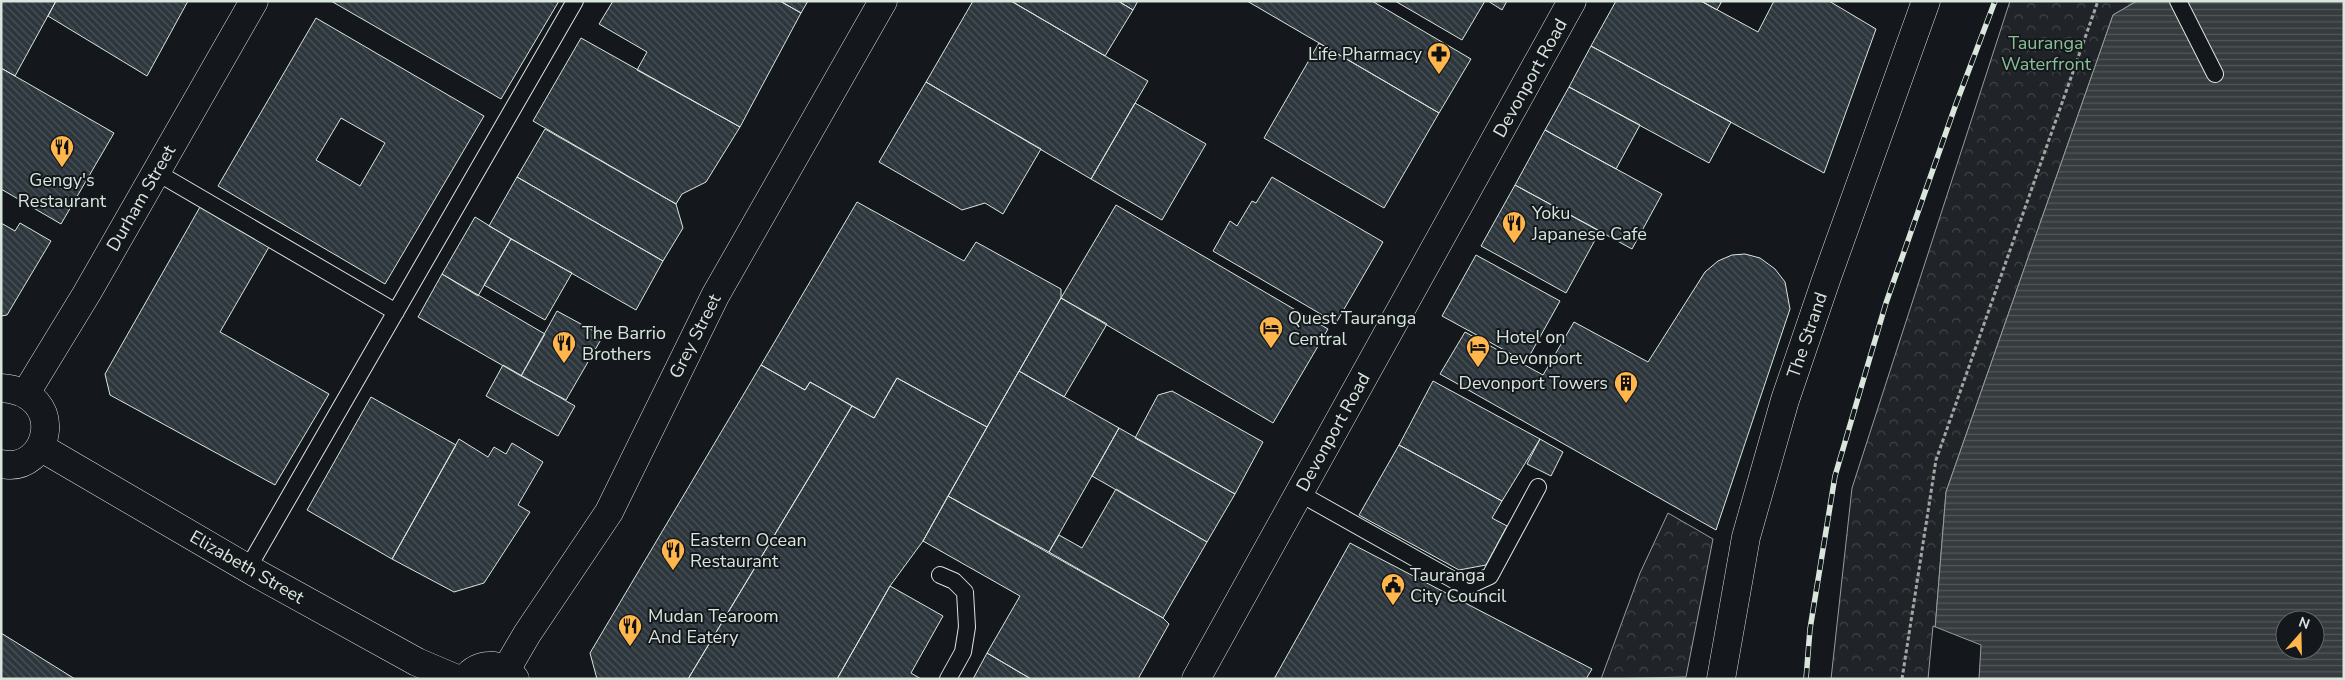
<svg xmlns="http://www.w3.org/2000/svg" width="2345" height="680" viewBox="0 0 2345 680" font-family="'Nunito Sans',sans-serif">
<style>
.forest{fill:url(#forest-crowns);stroke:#939e99}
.water{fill:url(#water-rules);stroke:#939e99;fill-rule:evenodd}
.pier{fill:#14181c;stroke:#939e99}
.building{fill:url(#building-back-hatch);stroke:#d8e6dc;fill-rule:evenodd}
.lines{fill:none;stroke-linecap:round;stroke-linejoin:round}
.service-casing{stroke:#d8e6dc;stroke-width:18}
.minor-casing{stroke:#d8e6dc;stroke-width:29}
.tertiary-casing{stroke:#d8e6dc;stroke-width:29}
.secondary-casing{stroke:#d8e6dc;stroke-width:29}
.path{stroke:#9da8a2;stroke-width:3;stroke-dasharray:4 2.5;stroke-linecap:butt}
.service{stroke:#14181c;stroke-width:16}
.minor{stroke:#14181c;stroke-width:28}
.tertiary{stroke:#14181c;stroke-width:28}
.secondary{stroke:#14181c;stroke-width:28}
.rail-casing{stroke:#d8e6dc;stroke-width:5.5}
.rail{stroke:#14181c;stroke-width:4;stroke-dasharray:11;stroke-linecap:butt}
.labels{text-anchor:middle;stroke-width:4;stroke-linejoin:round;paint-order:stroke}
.park-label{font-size:18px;fill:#8ac095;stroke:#14181c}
.poi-label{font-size:18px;fill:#d8e6dc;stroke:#14181c;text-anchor:start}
.street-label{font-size:18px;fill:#d8e6dc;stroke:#14181c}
</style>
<defs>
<pattern id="forest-crowns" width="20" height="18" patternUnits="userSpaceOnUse" patternTransform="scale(1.25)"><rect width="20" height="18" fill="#202428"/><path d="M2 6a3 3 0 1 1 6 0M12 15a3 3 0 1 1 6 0" fill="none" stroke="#404447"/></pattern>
<pattern id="water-rules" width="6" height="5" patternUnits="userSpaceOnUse" patternTransform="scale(1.25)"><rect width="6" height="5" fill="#363b3e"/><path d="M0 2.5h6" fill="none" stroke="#525759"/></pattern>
<pattern id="building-back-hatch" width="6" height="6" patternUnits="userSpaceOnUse" patternTransform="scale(1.25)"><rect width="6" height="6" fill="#2c363c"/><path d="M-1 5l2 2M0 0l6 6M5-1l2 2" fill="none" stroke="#4a5358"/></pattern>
</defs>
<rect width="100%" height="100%" fill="#14181c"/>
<path class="forest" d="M 2010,1 L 2137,1 L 2113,15 L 1946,492 L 1931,679 L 1831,679 L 1852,488 Z
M 1668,513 L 1713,539 L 1686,677 L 1601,679 L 1640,573 Z"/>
<path class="water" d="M 2137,1 L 2344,1 L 2344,679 L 1931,679 L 1946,492 L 2113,15 ZM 2285,620 L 2315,620 L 2315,650 L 2285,650 Z"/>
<path class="pier" d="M 1933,626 L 1981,645 L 1979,679 L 1928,679 Z"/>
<path class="building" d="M 1,1 L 56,1 L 15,76 L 1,68 Z
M 56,1 L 188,1 L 147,76 L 48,16 Z
M 331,1 L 559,1 L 501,99 Z
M 613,1 L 780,1 L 801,13 L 740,127 L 637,70 L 647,52 L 599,24 Z
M 780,1 L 808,1 L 801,13 Z
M 973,1 L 1011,1 L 1148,81 L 1091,179 L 926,82 Z
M 1011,1 L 1118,1 L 1133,10 L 1105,56 Z
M 1118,1 L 1138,1 L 1133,10 Z
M 1247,1 L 1372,1 L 1471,59 L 1439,113 Z
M 1395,1 L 1485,1 L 1462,40 Z
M 1488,1 L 1507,1 L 1502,10 Z
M 1616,1 L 1701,1 L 1758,32 L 1774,1 L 1829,1 L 1876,29 L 1824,173 L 1591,46 Z
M 1701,1 L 1722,1 L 1717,10 Z
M 316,18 L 484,116 L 385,284 L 218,186 ZM 341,118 L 385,143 L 360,186 L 316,160 Z
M 581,38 L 740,127 L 706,182 L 682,194 L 676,204 L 533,121 Z
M 1319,43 L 1439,113 L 1384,208 L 1264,138 Z
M 1591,46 L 1731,122 L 1709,163 L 1569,87 Z
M 1,68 L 114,133 L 61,224 L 1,189 Z
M 926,82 L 1041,149 L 1003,214 L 985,203 L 962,210 L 879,162 Z
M 1569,87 L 1640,125 L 1616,169 L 1545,130 Z
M 1135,103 L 1206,144 L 1162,220 L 1091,179 Z
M 545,129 L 676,204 L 683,228 L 663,261 L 517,177 Z
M 1545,130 L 1662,194 L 1632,249 L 1515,185 Z
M 517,177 L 663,261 L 636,310 L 489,226 Z
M 1272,177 L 1383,242 L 1336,323 L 1213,251 L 1230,221 L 1237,226 L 1252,201 L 1256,203 Z
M 1515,185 L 1600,231 L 1566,293 L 1481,246 Z
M 857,202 L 964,261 L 976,242 L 1061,289 L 1061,298 L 987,427 L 897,378 L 874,418 L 810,382 L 805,390 L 761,365 Z
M 1116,205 L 1328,329 L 1273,423 L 1061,298 Z
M 200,207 L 269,247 L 220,332 L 329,394 L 275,485 L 110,395 L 105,374 Z
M 475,217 L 511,239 L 478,296 L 442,274 Z
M 1,223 L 15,231 L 20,223 L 51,241 L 7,315 L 1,316 Z
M 511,239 L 572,273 L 545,320 L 484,285 Z
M 1745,254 L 1760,258 L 1775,269 L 1785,282 L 1790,309 L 1716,530 L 1440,374 L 1465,332 L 1543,375 L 1574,322 L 1648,362 L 1705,272 L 1718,261 L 1732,255 Z
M 1476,255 L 1560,301 L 1526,362 L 1442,316 Z
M 442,274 L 545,334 L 521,376 L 418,317 Z
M 1061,298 L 1107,324 L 1064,397 L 1019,371 Z
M 557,311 L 603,336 L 566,400 L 521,376 Z
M 503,365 L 575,406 L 558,436 L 486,396 Z
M 761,365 L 805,390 L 810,382 L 852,406 L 688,679 L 597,679 L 590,653 Z
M 1019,371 L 1119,428 L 1049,552 L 948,496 Z
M 897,378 L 987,427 L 923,541 L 890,586 L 837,679 L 688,679 L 852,406 L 874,418 Z
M 1433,381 L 1540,439 L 1502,501 L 1399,445 Z
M 1172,391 L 1263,442 L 1235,494 L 1135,438 L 1158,395 Z
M 371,397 L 456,445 L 392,559 L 307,510 Z
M 1119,428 L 1235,494 L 1207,542 L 1092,476 Z
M 459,439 L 488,457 L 494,447 L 506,454 L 512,443 L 543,462 L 518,505 L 530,512 L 484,583 L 454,592 L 392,559 Z
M 1540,439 L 1563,452 L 1551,476 L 1527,464 Z
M 1399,445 L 1502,501 L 1492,518 L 1507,526 L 1486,565 L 1459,570 L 1359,515 Z
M 1116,489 L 1207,542 L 1163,618 L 1049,552 L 1059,535 L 1082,548 Z
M 948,496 L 1163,618 L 1169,624 L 1138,679 L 1031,679 L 987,653 L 1020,596 L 923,541 Z
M 1350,543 L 1592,669 L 1586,679 L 1274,679 Z
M 890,586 L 943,616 L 911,673 L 921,679 L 837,679 Z
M 1,633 L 75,679 L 1,679 Z
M 987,653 L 1031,679 L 973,679 Z"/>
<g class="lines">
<g class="service-casing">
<path id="service" d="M 2178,1 L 2215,74
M 156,172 L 396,312
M 1299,493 L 1466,587 L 1490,576 L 1538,487
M 248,568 L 575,1
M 940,575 L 954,581 L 965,592 L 967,627 L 963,652 L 948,679"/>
</g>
<g class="minor-casing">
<path id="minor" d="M 506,670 L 527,634 L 609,512 L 715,296 L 883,1
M 1196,679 L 1572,1
M 1721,679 L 1746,537 L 1785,400 L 1826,280 L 1926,1"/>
</g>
<g class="tertiary-casing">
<path id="tertiary" d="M 26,393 L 87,293 L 254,1"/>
</g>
<g class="secondary-casing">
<path id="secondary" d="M 1,388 C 69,392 50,475 1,464
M 40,447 L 254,572 L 417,662 L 457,679
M 465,679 C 478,662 502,661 515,679"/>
</g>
<path class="path" d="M 1902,679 L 1936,460 L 2098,1"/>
<use href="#service" class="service"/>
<use href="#minor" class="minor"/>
<use href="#tertiary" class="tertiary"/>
<use href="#secondary" class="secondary"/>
<g class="rail-casing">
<path id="rail" d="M 1806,679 L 1810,629 L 1835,476 L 1886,303 L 1956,104 L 1995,1"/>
</g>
<use href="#rail" class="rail"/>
</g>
<defs>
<g id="pharmacy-pin" transform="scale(1.25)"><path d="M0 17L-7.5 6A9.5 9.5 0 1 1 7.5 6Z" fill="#ffb74d" stroke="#14181c"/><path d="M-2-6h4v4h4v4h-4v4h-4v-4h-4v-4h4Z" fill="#111"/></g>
<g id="restaurant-pin" transform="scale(1.25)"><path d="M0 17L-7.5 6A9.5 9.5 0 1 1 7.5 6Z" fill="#ffb74d" stroke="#14181c"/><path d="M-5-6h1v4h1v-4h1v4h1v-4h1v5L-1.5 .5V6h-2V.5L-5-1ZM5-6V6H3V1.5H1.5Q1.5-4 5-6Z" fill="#111"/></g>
<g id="hotel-pin" transform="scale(1.25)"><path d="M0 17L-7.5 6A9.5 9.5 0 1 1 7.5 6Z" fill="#ffb74d" stroke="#14181c"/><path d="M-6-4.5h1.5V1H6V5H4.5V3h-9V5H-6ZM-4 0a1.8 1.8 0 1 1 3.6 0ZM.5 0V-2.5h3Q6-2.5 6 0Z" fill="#111"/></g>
<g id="building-pin" transform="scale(1.25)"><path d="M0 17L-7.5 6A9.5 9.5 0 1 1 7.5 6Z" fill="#ffb74d" stroke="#14181c"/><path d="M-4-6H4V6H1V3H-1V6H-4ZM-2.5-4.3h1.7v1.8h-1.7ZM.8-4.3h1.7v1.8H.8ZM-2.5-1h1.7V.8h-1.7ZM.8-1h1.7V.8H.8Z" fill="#111"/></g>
<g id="civic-pin" transform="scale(1.25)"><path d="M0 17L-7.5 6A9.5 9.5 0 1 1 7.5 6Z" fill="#ffb74d" stroke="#14181c"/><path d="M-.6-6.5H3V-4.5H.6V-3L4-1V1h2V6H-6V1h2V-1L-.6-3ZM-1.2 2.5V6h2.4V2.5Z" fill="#111"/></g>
</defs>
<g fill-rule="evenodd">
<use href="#pharmacy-pin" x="1439" y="54"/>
<use href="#restaurant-pin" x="62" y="147"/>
<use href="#restaurant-pin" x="1514" y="223"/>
<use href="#hotel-pin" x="1271" y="328"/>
<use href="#restaurant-pin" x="564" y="343"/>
<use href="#hotel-pin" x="1478" y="347"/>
<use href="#building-pin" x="1626" y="383"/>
<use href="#restaurant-pin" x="673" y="550"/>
<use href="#civic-pin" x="1393" y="585"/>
<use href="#restaurant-pin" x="630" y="626"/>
</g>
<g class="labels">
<g class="park-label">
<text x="2046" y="49">Tauranga<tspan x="2046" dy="21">Waterfront</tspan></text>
</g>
<g class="poi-label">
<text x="1422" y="60" text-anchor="end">Life Pharmacy</text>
<text x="62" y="186" text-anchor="middle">Gengy's<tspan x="62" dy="21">Restaurant</tspan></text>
<text x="1532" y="219">Yoku<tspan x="1532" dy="21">Japanese Cafe</tspan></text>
<text x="1288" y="324">Quest Tauranga<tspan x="1288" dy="21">Central</tspan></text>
<text x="582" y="339">The Barrio<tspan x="582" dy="21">Brothers</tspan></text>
<text x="1496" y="343">Hotel on<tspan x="1496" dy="21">Devonport</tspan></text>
<text x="1608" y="389" text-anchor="end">Devonport Towers</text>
<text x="690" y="546">Eastern Ocean<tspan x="690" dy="21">Restaurant</tspan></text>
<text x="1410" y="581">Tauranga<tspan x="1410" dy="21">City Council</tspan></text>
<text x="648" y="622">Mudan Tearoom<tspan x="648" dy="21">And Eatery</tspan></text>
</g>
<g class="street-label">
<text transform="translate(1530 78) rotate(-61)" y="6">Devonport Road</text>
<text transform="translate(141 198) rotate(-60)" y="6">Durham Street</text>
<text transform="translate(1807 335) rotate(-71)" y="6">The Strand</text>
<text transform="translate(695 336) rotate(-63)" y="6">Grey Street</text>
<text transform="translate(1333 432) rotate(-61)" y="6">Devonport Road</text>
<text transform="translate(247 567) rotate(30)" y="6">Elizabeth Street</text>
</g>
</g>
<rect width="2345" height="680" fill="none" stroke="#d8e6dc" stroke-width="5"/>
<g transform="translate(2300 635) rotate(20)"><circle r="24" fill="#14181c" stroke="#626a69"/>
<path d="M0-4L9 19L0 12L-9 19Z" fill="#ffb74d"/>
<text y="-8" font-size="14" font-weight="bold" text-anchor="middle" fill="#d8e6dc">N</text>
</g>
</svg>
